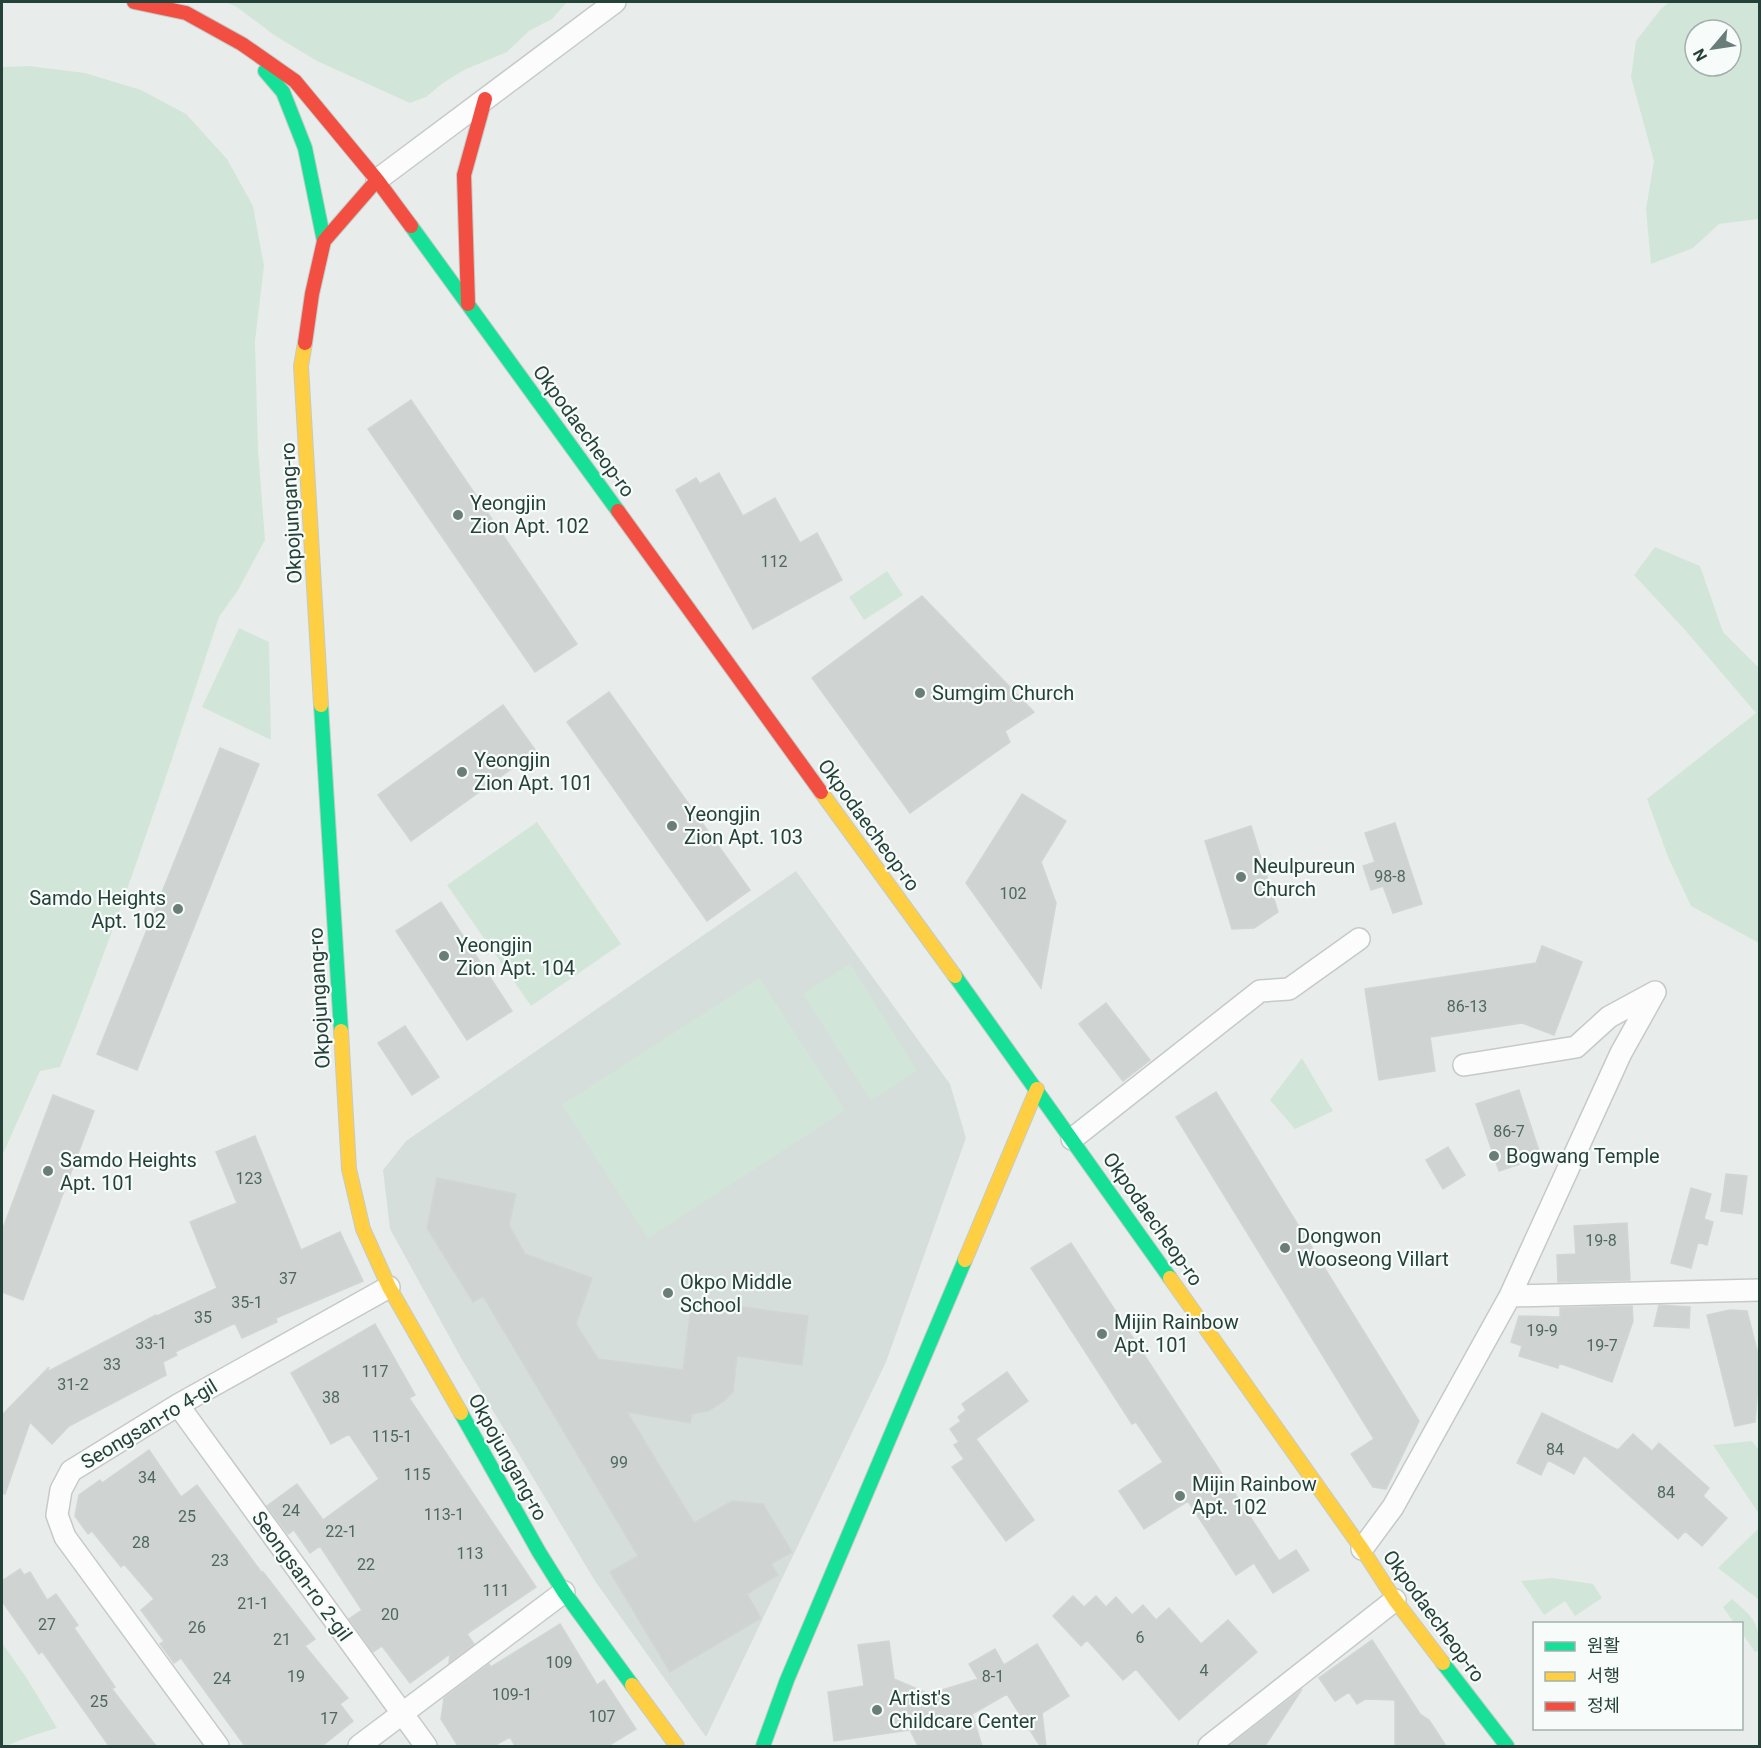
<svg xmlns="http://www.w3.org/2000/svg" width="1761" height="1748" viewBox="0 0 1761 1748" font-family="Roboto,'Noto Sans KR',sans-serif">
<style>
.built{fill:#d6dedb}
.green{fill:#d1e6d8;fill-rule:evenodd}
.building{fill:#cfd4d2;stroke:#d1d6d4;stroke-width:1.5}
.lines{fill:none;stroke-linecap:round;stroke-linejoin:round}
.street-casing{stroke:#c5cac8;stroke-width:24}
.fast-casing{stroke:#c3cbc8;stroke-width:16}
.slow-casing{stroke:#c3cbc8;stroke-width:16}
.jam-casing{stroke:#c3cbc8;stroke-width:16}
.street{stroke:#fcfcfc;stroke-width:21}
.fast{stroke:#16e098;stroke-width:14}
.slow{stroke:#ffcf43;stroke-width:14}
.jam{stroke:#f24e42;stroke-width:14}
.poi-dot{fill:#697e78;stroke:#f7fbf9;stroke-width:2}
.labels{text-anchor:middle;stroke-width:4.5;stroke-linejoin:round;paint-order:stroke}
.number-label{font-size:16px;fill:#506761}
.street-label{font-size:20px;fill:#24423a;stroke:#f7fbf9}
.poi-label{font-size:20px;fill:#24423a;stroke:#f7fbf9;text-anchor:start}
</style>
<rect width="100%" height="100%" fill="#e8edeb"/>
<path class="built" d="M 796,871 L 950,1084 L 966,1138 L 886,1362 L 706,1737 L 595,1581 L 460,1356 L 390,1229 L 383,1170 L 406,1141 Z"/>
<path class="green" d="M 225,2 L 567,2 L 552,19 L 529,31 L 507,52 L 464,70 L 443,83 L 426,97 L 410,103 L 317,61 L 274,35 L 237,7 Z
M 1669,2 L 1759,2 L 1759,219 L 1719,224 L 1693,248 L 1651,264 L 1646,209 L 1654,161 L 1631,77 L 1636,41 L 1660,10 ZM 1695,30 L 1731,30 L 1731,66 L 1695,66 Z
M 29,66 L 85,73 L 141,90 L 186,114 L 227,159 L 253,206 L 264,266 L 255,341 L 258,450 L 265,540 L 238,590 L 219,617 C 169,768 120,919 60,1067 L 40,1071 L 2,1156 L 2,67 Z
M 1655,547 L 1700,566 L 1723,632 L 1759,668 L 1759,943 L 1691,906 L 1668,857 L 1647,799 L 1756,713 L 1685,630 L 1634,575 Z
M 887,571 L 903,595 L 864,620 L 849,597 Z
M 239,628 L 269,642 L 271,740 L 202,707 Z
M 537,822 L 621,944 L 531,1006 L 447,885 Z
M 850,964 L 917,1071 L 871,1100 L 803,994 Z
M 759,978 L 845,1110 L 648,1238 L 562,1105 Z
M 1302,1058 L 1333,1111 L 1295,1129 L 1270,1100 Z
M 1752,1441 L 1759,1450 L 1759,1514 L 1713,1445 Z
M 1759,1528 L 1759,1604 L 1758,1599 L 1718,1568 Z
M 1552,1578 L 1593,1584 L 1602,1598 L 1575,1616 L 1565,1601 L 1544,1615 L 1521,1581 Z
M 1732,1599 C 1752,1617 1760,1621 1759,1650 L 1755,1652 L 1742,1633 L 1742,1624 L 1734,1623 L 1723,1607 Z
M 2,1643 L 26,1677 L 57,1728 L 31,1736 L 6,1746 L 2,1746 Z"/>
<path class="building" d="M 411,400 L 577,644 L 535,672 L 368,429 Z
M 719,473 L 743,516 L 775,498 L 800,543 L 817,533 L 842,580 L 753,629 L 676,490 L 696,478 L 700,484 Z
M 922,596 L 1034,712 L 1005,731 L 1010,742 L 910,813 L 812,678 Z
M 609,692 L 750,890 L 707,921 L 567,722 Z
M 503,705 L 536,751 L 411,841 L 378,795 Z
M 220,748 L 259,764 L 137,1070 L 97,1054 Z
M 1022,794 L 1066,821 L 1041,862 L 1056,903 L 1041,988 L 966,883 Z
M 1395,823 L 1422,904 L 1393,913 L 1383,886 L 1371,890 L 1363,866 L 1375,862 L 1365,833 Z
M 1251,826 L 1278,912 L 1254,928 L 1232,929 L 1205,841 Z
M 441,902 L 512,1011 L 467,1040 L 396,931 Z
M 1542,946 L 1582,962 L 1554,1035 L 1522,1023 L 1430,1037 L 1435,1071 L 1379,1080 L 1365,989 L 1536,963 Z
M 1106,1003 L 1150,1060 L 1123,1081 L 1079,1024 Z
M 405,1026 L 439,1077 L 412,1095 L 378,1043 Z
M 1519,1090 L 1541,1157 L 1499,1171 L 1476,1104 Z
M 1216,1092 L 1419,1421 L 1386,1489 L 1373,1487 L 1351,1454 L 1374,1439 L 1176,1117 Z
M 53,1095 L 94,1111 L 23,1300 L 2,1292 L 2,1231 Z
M 255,1136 L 301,1250 L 340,1232 L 363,1281 L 276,1318 L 277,1322 L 242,1338 L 235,1323 L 175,1352 L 177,1355 L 163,1362 L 166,1375 L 69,1426 L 52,1444 L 30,1422 L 5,1494 L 2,1493 L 2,1415 L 49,1367 L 47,1372 L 156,1315 L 157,1316 L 217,1288 L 190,1222 L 237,1203 L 216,1152 Z
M 1448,1147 L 1465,1175 L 1443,1189 L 1426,1160 Z
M 1726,1174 L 1747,1176 L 1742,1214 L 1721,1211 Z
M 437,1178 L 516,1194 L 509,1225 L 525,1254 L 592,1278 L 576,1324 L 598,1359 L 683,1370 L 692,1300 L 808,1316 L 802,1365 L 737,1356 L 733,1392 L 724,1401 L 708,1411 L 692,1414 L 690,1423 L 627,1412 L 694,1523 L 732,1501 L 763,1504 L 792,1552 L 771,1564 L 778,1575 L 747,1594 L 761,1618 L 670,1672 L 610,1572 L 638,1556 L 483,1296 L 473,1302 L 427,1228 Z
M 1691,1188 L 1711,1194 L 1704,1219 L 1713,1222 L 1707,1245 L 1698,1242 L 1691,1268 L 1671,1263 Z
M 1627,1223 L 1630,1280 L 1558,1282 L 1557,1255 L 1576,1254 L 1574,1226 Z
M 1071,1243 L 1279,1561 L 1296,1550 L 1309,1570 L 1273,1593 L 1254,1563 L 1236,1575 L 1188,1501 L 1144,1529 L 1119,1491 L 1163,1462 L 1136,1422 L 1132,1424 L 1031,1268 Z
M 1659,1305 L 1690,1307 L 1689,1328 L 1654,1326 Z
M 1632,1306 L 1633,1321 L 1612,1382 L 1559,1363 L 1558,1368 L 1519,1356 L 1522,1346 L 1511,1342 L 1519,1316 L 1560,1317 L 1560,1308 Z
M 1730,1310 L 1747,1311 L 1760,1362 L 1755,1422 L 1735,1426 L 1707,1315 Z
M 375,1324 L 415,1395 L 409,1398 L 536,1587 L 467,1634 L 474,1644 L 449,1663 L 450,1654 L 410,1683 L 382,1646 L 373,1652 L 349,1619 L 362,1610 L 320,1546 L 310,1553 L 294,1530 L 288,1534 L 267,1506 L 297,1484 L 323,1520 L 379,1479 L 349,1434 L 331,1444 L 291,1373 Z
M 1007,1372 L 1028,1401 L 976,1439 L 1034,1520 L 1006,1541 L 952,1467 L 964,1459 L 954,1445 L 959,1442 L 950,1429 L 961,1421 L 958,1417 L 966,1410 L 962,1404 Z
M 1542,1413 L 1618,1450 L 1633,1434 L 1652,1451 L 1659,1443 L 1709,1488 L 1703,1496 L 1727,1518 L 1702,1546 L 1685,1531 L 1678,1539 L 1584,1455 L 1574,1474 L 1548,1460 L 1541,1475 L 1517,1463 Z
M 149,1450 L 181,1497 L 197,1485 L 262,1573 L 263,1572 L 315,1639 L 305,1646 L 348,1698 L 340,1704 L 353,1721 L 322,1746 L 245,1746 L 181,1658 L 174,1663 L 160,1644 L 164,1641 L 141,1610 L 154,1599 L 124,1564 L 121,1567 L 92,1531 L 88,1534 L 75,1516 L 79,1495 L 100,1480 L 102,1483 Z
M 20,1569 L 24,1575 L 30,1572 L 47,1600 L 56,1594 L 78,1625 L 74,1628 L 115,1687 L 112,1689 L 156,1746 L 109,1746 L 42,1651 L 39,1654 L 2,1601 L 2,1581 Z
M 1073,1596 L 1084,1607 L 1096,1596 L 1106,1607 L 1116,1597 L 1132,1615 L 1143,1605 L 1156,1620 L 1169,1608 L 1201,1644 L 1228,1620 L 1257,1652 L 1179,1720 L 1136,1669 L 1123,1680 L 1087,1640 L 1081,1646 L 1053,1616 Z
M 560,1624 L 597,1685 L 604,1680 L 636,1729 L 608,1746 L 515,1746 L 510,1737 L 494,1746 L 458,1746 L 441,1719 L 444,1698 L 489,1664 L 491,1667 Z
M 1372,1640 L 1420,1714 L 1429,1720 L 1446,1746 L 1395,1746 L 1395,1700 L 1365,1699 L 1357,1704 L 1349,1692 L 1335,1701 L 1319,1678 Z
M 889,1641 L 894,1679 L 929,1694 L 978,1679 L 969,1664 L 995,1649 L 1004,1665 L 1037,1644 L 1069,1696 L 1042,1713 L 1046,1746 L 1040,1746 L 1007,1694 L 972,1714 L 982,1746 L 918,1746 L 910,1730 L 834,1741 L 828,1692 L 864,1686 L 858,1645 Z
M 1302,1689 L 1265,1746 L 1229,1746 Z"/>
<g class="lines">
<g class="street-casing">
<path id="street" d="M 377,180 L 615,2
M 1072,1139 L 1260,991 L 1289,989 L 1359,939
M 1510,1296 L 1760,1290
M 178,1405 L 426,1746
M 1362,1549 L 1393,1507 L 1510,1296 L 1621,1053 L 1655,992 L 1609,1017 L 1576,1047 L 1464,1065
M 218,1746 L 65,1537 L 57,1515 L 61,1490 L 71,1471 L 178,1405 L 389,1287
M 359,1746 L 564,1592
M 1209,1746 L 1395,1600"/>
</g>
<g class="fast-casing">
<path id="fast" d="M 265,71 L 283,92 L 305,148 L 324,241
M 411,226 L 618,511
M 321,705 L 341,1031
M 955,976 L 1170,1278
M 461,1413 L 539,1552 L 564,1592 L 632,1685
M 1443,1663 L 1507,1746
M 763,1746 L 787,1680 L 965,1260"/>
</g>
<g class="slow-casing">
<path id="slow" d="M 305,343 L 301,366 L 321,705
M 821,792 L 955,976
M 341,1031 L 349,1169 L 363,1229 L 389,1287 L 461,1413
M 965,1260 L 1037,1089
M 1170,1278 L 1362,1549 L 1395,1600 L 1443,1663
M 632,1685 L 677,1746"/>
</g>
<g class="jam-casing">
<path id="jam" d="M 134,2 L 186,13 L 242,44 L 295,81 L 377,180 L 411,226
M 468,304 L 464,175 L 485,99
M 305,343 L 312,294 L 324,241 L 377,180
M 618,511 L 821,792"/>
</g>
<use href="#street" class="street"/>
<use href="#fast" class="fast"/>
<use href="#slow" class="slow"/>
<use href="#jam" class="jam"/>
</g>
<g class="poi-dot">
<circle cx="458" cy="515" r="6"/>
<circle cx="920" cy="693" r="6"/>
<circle cx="462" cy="772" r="6"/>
<circle cx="672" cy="826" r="6"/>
<circle cx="1241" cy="877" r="6"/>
<circle cx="178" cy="909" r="6"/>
<circle cx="444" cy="956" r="6"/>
<circle cx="1494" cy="1156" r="6"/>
<circle cx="48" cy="1171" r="6"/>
<circle cx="1285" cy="1248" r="6"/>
<circle cx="668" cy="1293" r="6"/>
<circle cx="1102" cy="1334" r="6"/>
<circle cx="1180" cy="1496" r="6"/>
<circle cx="877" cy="1710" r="6"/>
</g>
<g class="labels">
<g class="number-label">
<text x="774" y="567">112</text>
<text x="1390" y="882">98-8</text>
<text x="1013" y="899">102</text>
<text x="1467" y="1012">86-13</text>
<text x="1509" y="1137">86-7</text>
<text x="249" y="1184">123</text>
<text x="1601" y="1246">19-8</text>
<text x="288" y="1284">37</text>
<text x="247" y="1308">35-1</text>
<text x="203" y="1323">35</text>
<text x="1542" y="1336">19-9</text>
<text x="151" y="1349">33-1</text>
<text x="1602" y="1351">19-7</text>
<text x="112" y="1370">33</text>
<text x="375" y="1377">117</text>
<text x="73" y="1390">31-2</text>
<text x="331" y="1403">38</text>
<text x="392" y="1442">115-1</text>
<text x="1555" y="1455">84</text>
<text x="619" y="1468">99</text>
<text x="417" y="1480">115</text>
<text x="147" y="1483">34</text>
<text x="1666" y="1498">84</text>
<text x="291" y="1516">24</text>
<text x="444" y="1520">113-1</text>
<text x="187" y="1522">25</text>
<text x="341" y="1537">22-1</text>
<text x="141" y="1548">28</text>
<text x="470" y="1559">113</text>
<text x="220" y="1566">23</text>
<text x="366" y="1570">22</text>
<text x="496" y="1596">111</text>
<text x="253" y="1609">21-1</text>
<text x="390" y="1620">20</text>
<text x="47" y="1630">27</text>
<text x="197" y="1633">26</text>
<text x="1140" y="1643">6</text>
<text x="282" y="1645">21</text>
<text x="559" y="1668">109</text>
<text x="1204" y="1676">4</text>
<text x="296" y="1682">19</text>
<text x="993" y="1682">8-1</text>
<text x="222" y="1684">24</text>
<text x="512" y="1700">109-1</text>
<text x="99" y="1707">25</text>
<text x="602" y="1722">107</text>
<text x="329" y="1724">17</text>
</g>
<g class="street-label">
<text transform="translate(584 431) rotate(54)" y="7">Okpodaecheop-ro</text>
<text transform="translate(291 513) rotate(-93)" y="7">Okpojungang-ro</text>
<text transform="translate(869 825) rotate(54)" y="7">Okpodaecheop-ro</text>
<text transform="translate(319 998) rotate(-93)" y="7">Okpojungang-ro</text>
<text transform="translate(1153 1219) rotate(55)" y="7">Okpodaecheop-ro</text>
<text transform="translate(149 1424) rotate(-31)" y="7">Seongsan-ro 4-gil</text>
<text transform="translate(508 1457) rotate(61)" y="7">Okpojungang-ro</text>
<text transform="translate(302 1576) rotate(54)" y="7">Seongsan-ro 2-gil</text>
<text transform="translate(1434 1616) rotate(54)" y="7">Okpodaecheop-ro</text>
</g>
<g class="poi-label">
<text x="470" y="510">Yeongjin<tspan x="470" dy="23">Zion Apt. 102</tspan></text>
<text x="932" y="700">Sumgim Church</text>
<text x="474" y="767">Yeongjin<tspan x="474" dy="23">Zion Apt. 101</tspan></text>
<text x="684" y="821">Yeongjin<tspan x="684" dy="23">Zion Apt. 103</tspan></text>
<text x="1253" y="873">Neulpureun<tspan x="1253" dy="23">Church</tspan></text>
<text x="166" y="905" text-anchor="end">Samdo Heights<tspan x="166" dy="23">Apt. 102</tspan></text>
<text x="456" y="952">Yeongjin<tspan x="456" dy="23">Zion Apt. 104</tspan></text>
<text x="1506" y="1163">Bogwang Temple</text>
<text x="60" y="1167">Samdo Heights<tspan x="60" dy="23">Apt. 101</tspan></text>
<text x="1297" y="1243">Dongwon<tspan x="1297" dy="23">Wooseong Villart</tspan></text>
<text x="680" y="1289">Okpo Middle<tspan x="680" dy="23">School</tspan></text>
<text x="1114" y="1329">Mijin Rainbow<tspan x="1114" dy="23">Apt. 101</tspan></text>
<text x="1192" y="1491">Mijin Rainbow<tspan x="1192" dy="23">Apt. 102</tspan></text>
<text x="889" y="1705">Artist's<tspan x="889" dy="23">Childcare Center</tspan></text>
</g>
</g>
<rect width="1761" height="1748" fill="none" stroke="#24423a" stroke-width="6"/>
<rect x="1533" y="1622" width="210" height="108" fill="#f7fbf9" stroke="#a3b1ad" stroke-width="1.5"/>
<rect x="1545" y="1642" width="30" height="9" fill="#16e098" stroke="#a3b1ad" stroke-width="1.5"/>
<text x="1587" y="1652" font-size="18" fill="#24423a">원활</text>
<rect x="1545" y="1672" width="30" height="9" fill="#ffcf43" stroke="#a3b1ad" stroke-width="1.5"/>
<text x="1587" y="1682" font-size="18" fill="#24423a">서행</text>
<rect x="1545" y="1702" width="30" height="9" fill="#f24e42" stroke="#a3b1ad" stroke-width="1.5"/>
<text x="1587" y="1712" font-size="18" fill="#24423a">정체</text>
<g transform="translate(1713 48) rotate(241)"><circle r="28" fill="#f7fbf9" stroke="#a3b1ad" stroke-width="1.5"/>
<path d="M0-4.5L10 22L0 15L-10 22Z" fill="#697e78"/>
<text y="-9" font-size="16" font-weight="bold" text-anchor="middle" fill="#24423a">N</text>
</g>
</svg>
